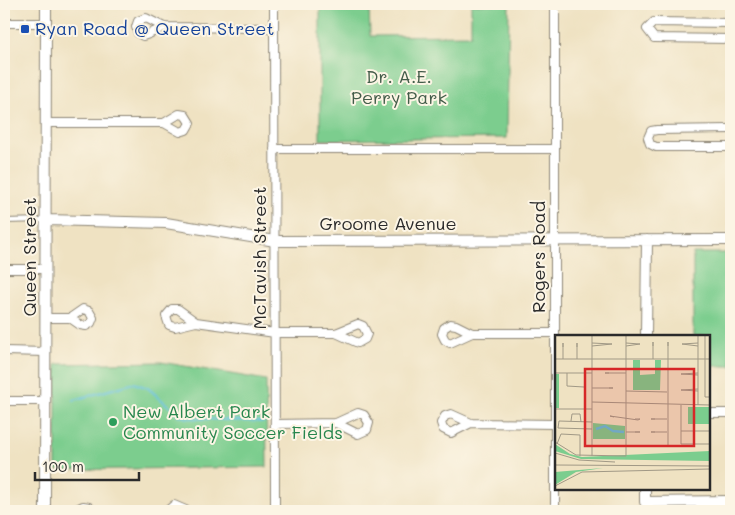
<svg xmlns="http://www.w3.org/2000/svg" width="735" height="515" viewBox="0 0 735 515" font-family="Mali,sans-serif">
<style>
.green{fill:#7bcd8e;stroke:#537c5c}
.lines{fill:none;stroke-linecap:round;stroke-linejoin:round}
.stream{stroke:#61bfdf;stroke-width:2}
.lane-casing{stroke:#8d8676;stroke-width:6}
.street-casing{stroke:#8d8676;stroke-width:10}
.secondary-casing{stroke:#8d8676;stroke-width:12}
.lane{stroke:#fff;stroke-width:4}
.street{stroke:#fff;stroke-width:8}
.secondary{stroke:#fff;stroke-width:10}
.transit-dot{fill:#1a4fb4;stroke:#fcf5e5;stroke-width:2}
.leisure-dot{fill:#2e9e5b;stroke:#fcf5e5;stroke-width:2}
.labels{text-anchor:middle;stroke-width:4;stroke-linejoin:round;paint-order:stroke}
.transit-label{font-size:18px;fill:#164399;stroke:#fcf5e5;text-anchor:start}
.park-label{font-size:18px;fill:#435c49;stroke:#fcf5e5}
.street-label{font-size:18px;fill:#2b2b2b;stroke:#fcf5e5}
.leisure-label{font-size:18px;fill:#27864d;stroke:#fcf5e5;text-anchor:start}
.inset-river{fill:none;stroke:#61bfdf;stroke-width:2.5}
.inset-road{fill:none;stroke:#a19986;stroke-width:1}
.view{fill:#d62828;fill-opacity:0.15;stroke:#d62828;stroke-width:2.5}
.inset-edge{fill:none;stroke:#2b2b2b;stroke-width:2.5}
</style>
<rect width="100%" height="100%" fill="#fcf5e5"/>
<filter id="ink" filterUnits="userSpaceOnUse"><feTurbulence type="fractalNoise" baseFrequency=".02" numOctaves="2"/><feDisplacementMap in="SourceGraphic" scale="10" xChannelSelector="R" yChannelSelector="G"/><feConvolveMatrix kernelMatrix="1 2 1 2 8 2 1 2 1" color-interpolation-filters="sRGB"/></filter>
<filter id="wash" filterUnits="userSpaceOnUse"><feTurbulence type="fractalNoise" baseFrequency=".0096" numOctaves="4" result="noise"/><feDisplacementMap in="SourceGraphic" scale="20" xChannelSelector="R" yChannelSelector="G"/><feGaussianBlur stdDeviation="1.12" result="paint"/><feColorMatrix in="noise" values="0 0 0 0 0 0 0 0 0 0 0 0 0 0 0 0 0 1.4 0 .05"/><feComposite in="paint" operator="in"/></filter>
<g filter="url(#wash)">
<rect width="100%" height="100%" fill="#efe2c2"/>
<path class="green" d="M 320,4 L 369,4 L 370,36 L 471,35 L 471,4 L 509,4 L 507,138 L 320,140 Z
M 693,253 L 731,253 L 731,366 L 709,366 L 709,336 L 693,336 Z
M 161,362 L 266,380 L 267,467 L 56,470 L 56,364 Z"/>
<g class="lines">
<path class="stream" d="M 74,400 L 134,383 L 148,388 L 179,415 L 188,418 L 264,422"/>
</g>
</g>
<g filter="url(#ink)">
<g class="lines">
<g class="lane-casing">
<path id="lane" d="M 4,221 L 44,220"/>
</g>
<g class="street-casing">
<path id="street" d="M 274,4 L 275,511
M 4,23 L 46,23
M 731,23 L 654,22 L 647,29 L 654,38 L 731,39
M 164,27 L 149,34 L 143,36 L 138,33 L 136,27 L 138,21 L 146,18 L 164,27 L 274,28
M 46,123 L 164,123 L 179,114 L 185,115 L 190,123 L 186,130 L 180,132 L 164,123
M 731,129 L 657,130 L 651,131 L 648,138 L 650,144 L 656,147 L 731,147
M 274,149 L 554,149
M 4,269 L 46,269
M 46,318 L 70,318 L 83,309 L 89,311 L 93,318 L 91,323 L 86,326 L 80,325 L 70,318
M 196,322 L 178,309 L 172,309 L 166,316 L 169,325 L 175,327 L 196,322 L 275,333 L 336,333 L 358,324 L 363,326 L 367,334 L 365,339 L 358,343 L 336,333
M 472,333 L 450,343 L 445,340 L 442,334 L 444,328 L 450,324 L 456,325 L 472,333 L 554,333
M 4,351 L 46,352
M 4,401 L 46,401
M 709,413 L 731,413
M 471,423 L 451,433 L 443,429 L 441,423 L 445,416 L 451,414 L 471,423 L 554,424
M 275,424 L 336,423 L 358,413 L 364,415 L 369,423 L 367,430 L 358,434 L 336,423
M 73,511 L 83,506 L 89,507 L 93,511
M 167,511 L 174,505 L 188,511
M 555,511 L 555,4"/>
</g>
<g class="secondary-casing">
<path id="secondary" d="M 46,220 L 166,223 L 275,241 L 731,240
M 646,336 L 647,240
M 645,489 L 645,502 L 731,501
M 45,511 L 46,4"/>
</g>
<use href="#lane" class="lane"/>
<use href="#street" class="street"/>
<use href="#secondary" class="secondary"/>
</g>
</g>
<rect class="transit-dot" x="20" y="24" width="10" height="10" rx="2.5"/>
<circle class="leisure-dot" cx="113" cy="422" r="5"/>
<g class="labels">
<g class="transit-label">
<text x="35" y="35">Ryan Road @ Queen Street</text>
</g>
<g class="park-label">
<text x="399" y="83">Dr. A.E.<tspan x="399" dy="21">Perry Park</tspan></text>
</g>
<g class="street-label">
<text x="388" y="230">Groome Avenue</text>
<text transform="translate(30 257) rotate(-90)" y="6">Queen Street</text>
<text transform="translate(539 257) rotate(-90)" y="6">Rogers Road</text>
<text transform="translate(260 258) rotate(-90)" y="6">McTavish Street</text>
</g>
<g class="leisure-label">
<text x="123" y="418">New Albert Park<tspan x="123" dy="21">Community Soccer Fields</tspan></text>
</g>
</g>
<g transform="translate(555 335)">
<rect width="155" height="155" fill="#efe2c2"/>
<path d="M 78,25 L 85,25 L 85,40 L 100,39 L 100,25 L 106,25 L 105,55 L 78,55 ZM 0,39 L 4,39 L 4,73 L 0,73 ZM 133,72 L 155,72 L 155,89 L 133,89 ZM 38,88 L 70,91 L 70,104 L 38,104 ZM 0,109 L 15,119 L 27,122 L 155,116 L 155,126 L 26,124 L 0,116 ZM 48,133 L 21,137 L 0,150 L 0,137 Z" fill="#7bcd8e"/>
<path class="inset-river" d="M 41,94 L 50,91 L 58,96 L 69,97"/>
<path class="inset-road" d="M 143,0 L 143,70M 150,0 L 150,62 L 155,62M 37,8 L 57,9 L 37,11M 71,8 L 85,9 L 71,11M 143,8 L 127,9 L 143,11M 98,11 L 98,7 L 98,24M 0,24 L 155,24M 8,24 L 8,8 L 8,12M 22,24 L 22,8 L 22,12M 0,38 L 37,38M 12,38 L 12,51 L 29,52M 54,38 L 50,38 L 71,38M 143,38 L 126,39 L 143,40M 37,53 L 58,53 L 54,53M 143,54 L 126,55 L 143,56M 71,56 L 112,57M 37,67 L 155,70M 126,70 L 126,109 L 155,109M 0,74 L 37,74M 59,82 L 55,81 L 83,85 L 85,84 L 80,84M 100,84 L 96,84 L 112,84M 16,86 L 17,79 L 25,79 L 26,87M 37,87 L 4,86 L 3,93 L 37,94M 126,96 L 155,96M 71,97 L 85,97 L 80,97M 100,97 L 96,97 L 112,97M 0,107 L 21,120 L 71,121 L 71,0M 2,109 L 6,99 L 25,100 L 25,121M 59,111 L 55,111 L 113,111 L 113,7 L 113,11M 0,118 L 24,125 L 60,127M 37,121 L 37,0M 0,130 L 155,131M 0,151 L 27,137 L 155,134"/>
<path class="view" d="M 30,34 L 139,34 L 139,111 L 30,111 Z"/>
<rect width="155" height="155" class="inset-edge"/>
</g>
<rect width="735" height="515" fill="none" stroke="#fcf5e5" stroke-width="20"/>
<path d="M35 472v8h104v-8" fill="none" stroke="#2b2b2b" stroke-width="2.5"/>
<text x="42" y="472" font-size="15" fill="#2b2b2b" stroke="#fcf5e5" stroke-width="4" paint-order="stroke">100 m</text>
</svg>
